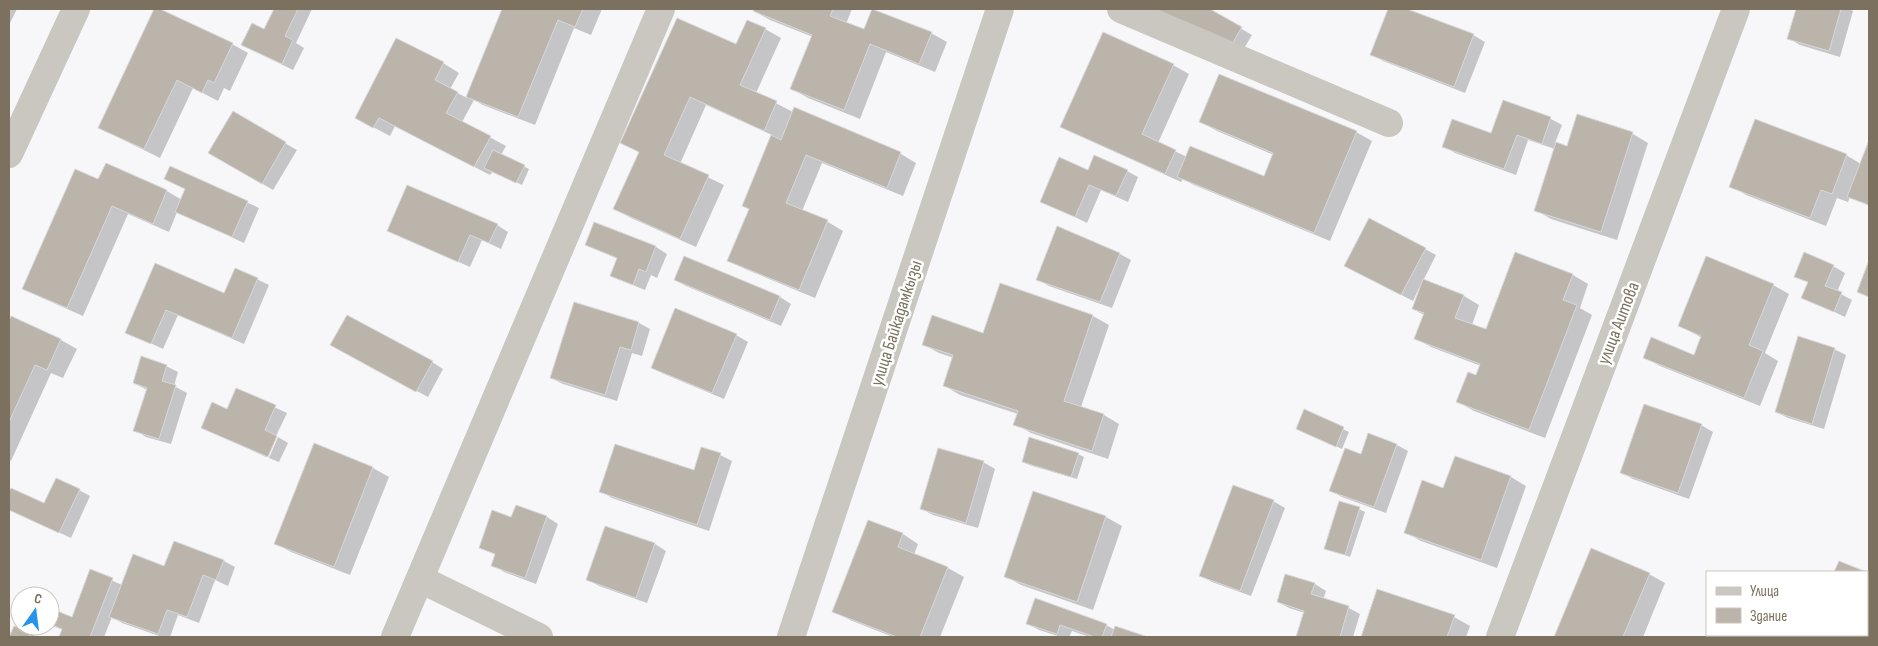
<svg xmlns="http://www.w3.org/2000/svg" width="1878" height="646" viewBox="0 0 1878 646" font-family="'Sofia Sans Condensed',sans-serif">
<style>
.shadow{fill:#0003}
.building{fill:#bab4aa;stroke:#d9d8da}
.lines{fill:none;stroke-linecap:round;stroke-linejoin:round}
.street{stroke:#cac7c1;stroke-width:28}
.labels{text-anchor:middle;stroke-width:5;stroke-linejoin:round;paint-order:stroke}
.street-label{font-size:18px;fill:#7c715e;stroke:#fff}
</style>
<rect width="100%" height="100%" fill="#f7f6f9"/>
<path class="shadow" d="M 9,9 L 17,9 L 9,25 Z
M 156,9 L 232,44 L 248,53 L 230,91 L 224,88 L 218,101 L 193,88 L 160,158 L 99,128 Z
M 275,9 L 312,9 L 296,43 L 304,48 L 293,70 L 254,51 Z
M 503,9 L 602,9 L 591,35 L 574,28 L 535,125 L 483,105 L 474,100 L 462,122 L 506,146 L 501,155 L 529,169 L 522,185 L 493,171 L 490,175 L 395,126 L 390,136 L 356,118 L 443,63 L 459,73 L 450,89 L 467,98 Z
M 755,9 L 852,9 L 846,24 L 864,31 L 931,33 L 947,42 L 935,72 L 886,52 L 860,119 L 808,98 L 792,89 L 813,37 L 770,20 L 754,11 Z
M 1158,9 L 1208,9 L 1252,35 L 1239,57 Z
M 1389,9 L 1404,9 L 1473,35 L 1485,42 L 1465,93 L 1383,61 L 1372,54 Z
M 1797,9 L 1849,9 L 1853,11 L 1840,57 L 1800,45 L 1788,38 Z
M 765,29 L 781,38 L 756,93 L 793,112 L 795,109 L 901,154 L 916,163 L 903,196 L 822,163 L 802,211 L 828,222 L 843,231 L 815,298 L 745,269 L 729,260 L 750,209 L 743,205 L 772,135 L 706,105 L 680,164 L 724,185 L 696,247 L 631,218 L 615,209 L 640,153 L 622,143 L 737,46 Z
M 1173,65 L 1189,74 L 1158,143 L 1187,157 L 1265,178 L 1274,155 L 1217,131 L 1201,122 L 1356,132 L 1372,141 L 1330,241 L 1194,185 L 1183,179 L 1181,182 L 1078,135 L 1062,126 Z
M 1504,102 L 1551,119 L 1562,125 L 1555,143 L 1568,147 L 1578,116 L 1633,134 L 1648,143 L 1617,240 L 1551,219 L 1536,210 L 1555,149 L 1528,140 L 1516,175 L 1455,153 L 1444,146 L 1492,135 Z
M 233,113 L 297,150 L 273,190 L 210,153 Z
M 1869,143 L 1869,206 L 1850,197 L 1848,202 L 1837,198 L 1826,226 L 1746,195 L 1731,186 L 1846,155 L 1861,164 Z
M 106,164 L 167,191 L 182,200 L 186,189 L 165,179 L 170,167 L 259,208 L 244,243 L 177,212 L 169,232 L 128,214 L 83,316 L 40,297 L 24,288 L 99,181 Z
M 1127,171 L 1138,177 L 1128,202 L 1101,190 L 1087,223 L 1042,201 L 1088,172 Z
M 497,225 L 508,232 L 501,249 L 482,240 L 470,267 L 389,231 Z
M 1058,228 L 1120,254 L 1131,260 L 1112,308 L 1049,286 L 1037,279 Z
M 586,245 L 656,247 L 667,254 L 657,278 L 651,275 L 645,290 L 611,276 L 618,259 Z
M 1425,249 L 1436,255 L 1423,281 L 1464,296 L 1479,305 L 1472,325 L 1486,331 L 1573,275 L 1588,284 L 1580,308 L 1592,315 L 1545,438 L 1474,411 L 1458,402 L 1477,377 L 1481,366 L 1431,347 L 1415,338 L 1424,315 L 1413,309 L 1421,289 L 1419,288 L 1413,301 L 1357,272 Z
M 684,257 L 780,297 L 791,304 L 781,326 L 686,286 L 675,280 Z
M 156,265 L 224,295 L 236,269 L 269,285 L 244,344 L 178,315 L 163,349 L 127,332 Z
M 1833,266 L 1845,273 L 1837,292 L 1852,300 L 1845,317 L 1803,297 L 1809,283 L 1796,276 Z
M 1001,284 L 1093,316 L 1109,325 L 1081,407 L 1104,415 L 1119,424 L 1108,459 L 1031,433 L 1015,424 L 1018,414 L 960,395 L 945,386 L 954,358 L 939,353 L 923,344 L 984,334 Z
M 1773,285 L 1789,294 L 1765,353 L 1778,361 L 1760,406 L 1660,366 L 1644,357 L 1695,357 L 1702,338 L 1680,326 Z
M 574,303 L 639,323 L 650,329 L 642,356 L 632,353 L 617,401 L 563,384 L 551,378 Z
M 12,318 L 61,340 L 77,349 L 63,378 L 51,373 L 11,461 L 9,460 L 9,324 Z
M 736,335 L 748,342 L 724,399 L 664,374 L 652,368 Z
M 1834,349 L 1846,355 L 1824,429 L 1788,418 L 1776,412 Z
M 343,351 L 432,362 L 443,369 L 428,397 Z
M 166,366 L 178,372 L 174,386 L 187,393 L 171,444 L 146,437 L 135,430 L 147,390 L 134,383 Z
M 237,390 L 287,413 L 266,457 L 202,427 L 228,410 Z
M 1305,411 L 1349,432 L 1342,449 L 1303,431 Z
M 1701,425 L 1713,432 L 1689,499 L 1633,479 L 1622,473 Z
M 278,437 L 288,443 L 279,462 L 269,458 Z
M 314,445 L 373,468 L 389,477 L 350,575 L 291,552 L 275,543 Z
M 1397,445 L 1408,451 L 1386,513 L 1342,497 L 1331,491 L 1362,455 Z
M 1078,454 L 1084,457 L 1077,479 L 1029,465 L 1024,461 Z
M 720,455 L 732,461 L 709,531 L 612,498 L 600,491 L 694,472 Z
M 983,462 L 995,469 L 978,528 L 933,515 L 922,509 Z
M 1511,477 L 1526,486 L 1497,568 L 1421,541 L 1405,532 Z
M 11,489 L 45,504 L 79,490 L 90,496 L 71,538 L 9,509 L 9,495 Z
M 1034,492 L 1106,517 L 1122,526 L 1093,610 L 1021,585 L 1005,576 Z
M 1273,501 L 1285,508 L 1251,596 L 1212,582 L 1200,575 Z
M 1359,509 L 1365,512 L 1350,557 L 1326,548 Z
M 547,517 L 558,524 L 536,584 L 504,572 L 493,565 L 496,555 L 480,547 L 512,519 Z
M 869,521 L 903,534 L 918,544 L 914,555 L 948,568 L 964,577 L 940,637 L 893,637 L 850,620 L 834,611 Z
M 606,527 L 655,544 L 666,551 L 647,603 L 599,586 L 587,579 Z
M 1592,550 L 1649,574 L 1665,583 L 1643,637 L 1556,637 Z
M 224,561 L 235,567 L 228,586 L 215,580 L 199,623 L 178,615 L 170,637 L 162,637 L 122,623 L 112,617 L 104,637 L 60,637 L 63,630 L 50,625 L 50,609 L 72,618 L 91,571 L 122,585 L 165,567 Z
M 1867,573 L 1869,574 L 1869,637 L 1853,637 L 1847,635 L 1867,635 Z
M 1286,576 L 1315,584 L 1326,591 L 1323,600 L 1349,608 L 1360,614 L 1353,637 L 1298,637 L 1305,613 L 1289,608 L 1278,602 Z
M 1378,590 L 1454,617 L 1470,626 L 1466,637 L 1362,637 Z
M 1027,623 L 1106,625 L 1115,630 L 1116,628 L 1144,637 L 1090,637 L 1072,631 L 1069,637 L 1061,637 L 1039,630 Z
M 14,627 L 30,633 L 37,637 L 10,637 Z"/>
<path class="building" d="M 154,9 L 160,9 L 233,43 L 214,83 L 208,80 L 202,93 L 177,80 L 144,149 L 98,128 Z
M 274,9 L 298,9 L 285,36 L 293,40 L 282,64 L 241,45 L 252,23 L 264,29 Z
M 502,9 L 583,9 L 575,27 L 558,20 L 518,117 L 466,97 Z
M 754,9 L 833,9 L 830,16 L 864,29 L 872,9 L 932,32 L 919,64 L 870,44 L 844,110 L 790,89 L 812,35 L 753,11 Z
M 1156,9 L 1210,9 L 1242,27 L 1227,52 Z
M 1388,9 L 1407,9 L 1474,34 L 1454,87 L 1370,55 Z
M 1796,9 L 1841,9 L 1829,51 L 1787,39 Z
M 677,18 L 736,44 L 747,20 L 766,28 L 740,85 L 777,101 L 764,131 L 690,97 L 664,155 L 709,175 L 680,239 L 613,209 L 639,152 L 620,143 Z
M 1103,32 L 1174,64 L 1142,134 L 1176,150 L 1165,174 L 1060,127 Z
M 396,38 L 444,62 L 435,80 L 458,92 L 446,113 L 491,136 L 474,167 L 379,118 L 373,128 L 355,118 Z
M 1219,74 L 1357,131 L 1314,233 L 1177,177 L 1190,146 L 1264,176 L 1273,153 L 1199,122 Z
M 1503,100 L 1551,117 L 1542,144 L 1517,135 L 1504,169 L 1442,147 L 1452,119 L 1491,133 Z
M 794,107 L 901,152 L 887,188 L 806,155 L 786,203 L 828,220 L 799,290 L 727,261 L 749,209 L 742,206 L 771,135 L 781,140 Z
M 233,111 L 286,142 L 262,184 L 208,153 Z
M 1577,114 L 1633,132 L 1601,232 L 1534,211 L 1556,142 L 1567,146 Z
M 1755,119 L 1847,154 L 1832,194 L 1821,190 L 1810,218 L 1729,187 Z
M 1869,140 L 1869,205 L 1847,197 Z
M 493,150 L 525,165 L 516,183 L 484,168 Z
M 1094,155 L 1128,170 L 1116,196 L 1089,185 L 1075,217 L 1040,202 L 1059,157 L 1088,170 Z
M 106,163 L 167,190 L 153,224 L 112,206 L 67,308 L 22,289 L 75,169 L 98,179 Z
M 170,166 L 248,201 L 232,237 L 175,212 L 185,189 L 164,179 Z
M 407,185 L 498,224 L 489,243 L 470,235 L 458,262 L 387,231 Z
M 1369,218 L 1426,248 L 1401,295 L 1344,266 Z
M 594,222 L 656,246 L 646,272 L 639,269 L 633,285 L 610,276 L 617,258 L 585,245 Z
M 1057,226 L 1120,253 L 1100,302 L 1036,280 Z
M 1515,252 L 1573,274 L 1563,300 L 1577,305 L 1529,430 L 1456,402 L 1468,372 L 1476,375 L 1480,364 L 1414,339 L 1424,313 L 1412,309 L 1423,279 L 1464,295 L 1455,318 L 1486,329 Z
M 1804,252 L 1834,265 L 1825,286 L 1842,292 L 1834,312 L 1801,298 L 1808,282 L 1794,277 Z
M 684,256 L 780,296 L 770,320 L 674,280 Z
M 1706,256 L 1774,284 L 1749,345 L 1763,351 L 1744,398 L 1643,358 L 1651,337 L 1694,355 L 1701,336 L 1678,326 Z
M 1869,260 L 1869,297 L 1857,292 Z
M 155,263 L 224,293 L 235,268 L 258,278 L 232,338 L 166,310 L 151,344 L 125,333 Z
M 1000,283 L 1093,315 L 1064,401 L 1104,414 L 1092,451 L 1013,425 L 1018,411 L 943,386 L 953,355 L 922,345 L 932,315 L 983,333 Z
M 574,302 L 639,322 L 631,350 L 620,347 L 605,395 L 550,378 Z
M 675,308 L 737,334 L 712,393 L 651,368 Z
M 347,315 L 433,361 L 416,392 L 330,345 Z
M 11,316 L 61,339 L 47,370 L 35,365 L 9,422 L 9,321 Z
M 1798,336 L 1835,348 L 1812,424 L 1775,412 Z
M 141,356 L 167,365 L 162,381 L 176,385 L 159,439 L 133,431 L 147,388 L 133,383 Z
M 236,388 L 276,405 L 265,430 L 277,436 L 268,457 L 201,428 L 212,402 L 227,409 Z
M 1644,404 L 1702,424 L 1678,493 L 1620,473 Z
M 1304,409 L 1344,427 L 1336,447 L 1296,429 Z
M 1368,433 L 1397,444 L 1374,507 L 1329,491 L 1345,448 L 1361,454 Z
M 1029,437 L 1079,453 L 1071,477 L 1022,462 Z
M 314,443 L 373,467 L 334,567 L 274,544 Z
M 615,444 L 694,470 L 701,447 L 721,453 L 697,525 L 599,492 Z
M 938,448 L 984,461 L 966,523 L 920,509 Z
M 1455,456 L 1511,476 L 1481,560 L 1404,533 L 1422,480 L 1443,488 Z
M 56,478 L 80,489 L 59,533 L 9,510 L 9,492 L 11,488 L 44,503 Z
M 1233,485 L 1274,500 L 1240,591 L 1199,576 Z
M 1033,491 L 1106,516 L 1077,602 L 1004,577 Z
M 1339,501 L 1360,507 L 1345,555 L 1324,549 Z
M 516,505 L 547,516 L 525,578 L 491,566 L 495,554 L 479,548 L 492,510 L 511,517 Z
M 868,520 L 903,533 L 898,547 L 948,567 L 920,637 L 897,637 L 832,612 Z
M 605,526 L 655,543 L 636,598 L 586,580 Z
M 174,541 L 224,560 L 216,580 L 203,575 L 187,617 L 167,610 L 158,634 L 109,617 L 133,554 L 164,566 Z
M 1591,548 L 1650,573 L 1623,637 L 1554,637 Z
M 1839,561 L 1869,573 L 1869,619 L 1867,625 L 1867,572 L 1834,572 Z
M 90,569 L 113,578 L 90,637 L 59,637 L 62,629 L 50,624 L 50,608 L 72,617 Z
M 1285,574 L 1315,583 L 1311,594 L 1349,606 L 1340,637 L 1296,637 L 1304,611 L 1277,602 Z
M 1377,589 L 1455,615 L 1447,637 L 1361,637 Z
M 1035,598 L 1107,624 L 1102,637 L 1095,637 L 1060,625 L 1057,634 L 1026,624 Z
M 14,626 L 31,632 L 29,637 L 9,637 Z
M 1115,626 L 1145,636 L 1144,637 L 1111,637 Z"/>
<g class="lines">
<path class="street" d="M 1121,9 L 1389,123
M 9,154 L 76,9
M 420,579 L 539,637
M 395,637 L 661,9
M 791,637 L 1000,9
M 1500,637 L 1736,9"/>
</g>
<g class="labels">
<g class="street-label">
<text transform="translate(896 323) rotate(-72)" y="6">улица Байкадамкызы</text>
<text transform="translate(1618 323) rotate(-69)" y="6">улица Аитова</text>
</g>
</g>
<rect width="1878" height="646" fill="none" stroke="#7c715e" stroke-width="20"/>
<rect x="1706" y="571" width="162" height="65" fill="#ffffff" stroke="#cbc6bf"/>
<rect x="1716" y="587" width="25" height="8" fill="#cac7c1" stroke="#cbc6bf"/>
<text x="1750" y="596" font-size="15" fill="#7c715e">Улица</text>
<rect x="1716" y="608" width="25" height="15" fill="#bab4aa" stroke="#cbc6bf"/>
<text x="1750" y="621" font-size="15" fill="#7c715e">Здание</text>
<g transform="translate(35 611) rotate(14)"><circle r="24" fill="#ffffff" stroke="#cbc6bf"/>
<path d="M0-4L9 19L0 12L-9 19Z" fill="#2694e8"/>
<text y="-8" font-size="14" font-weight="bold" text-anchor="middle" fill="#7c715e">С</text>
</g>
</svg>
